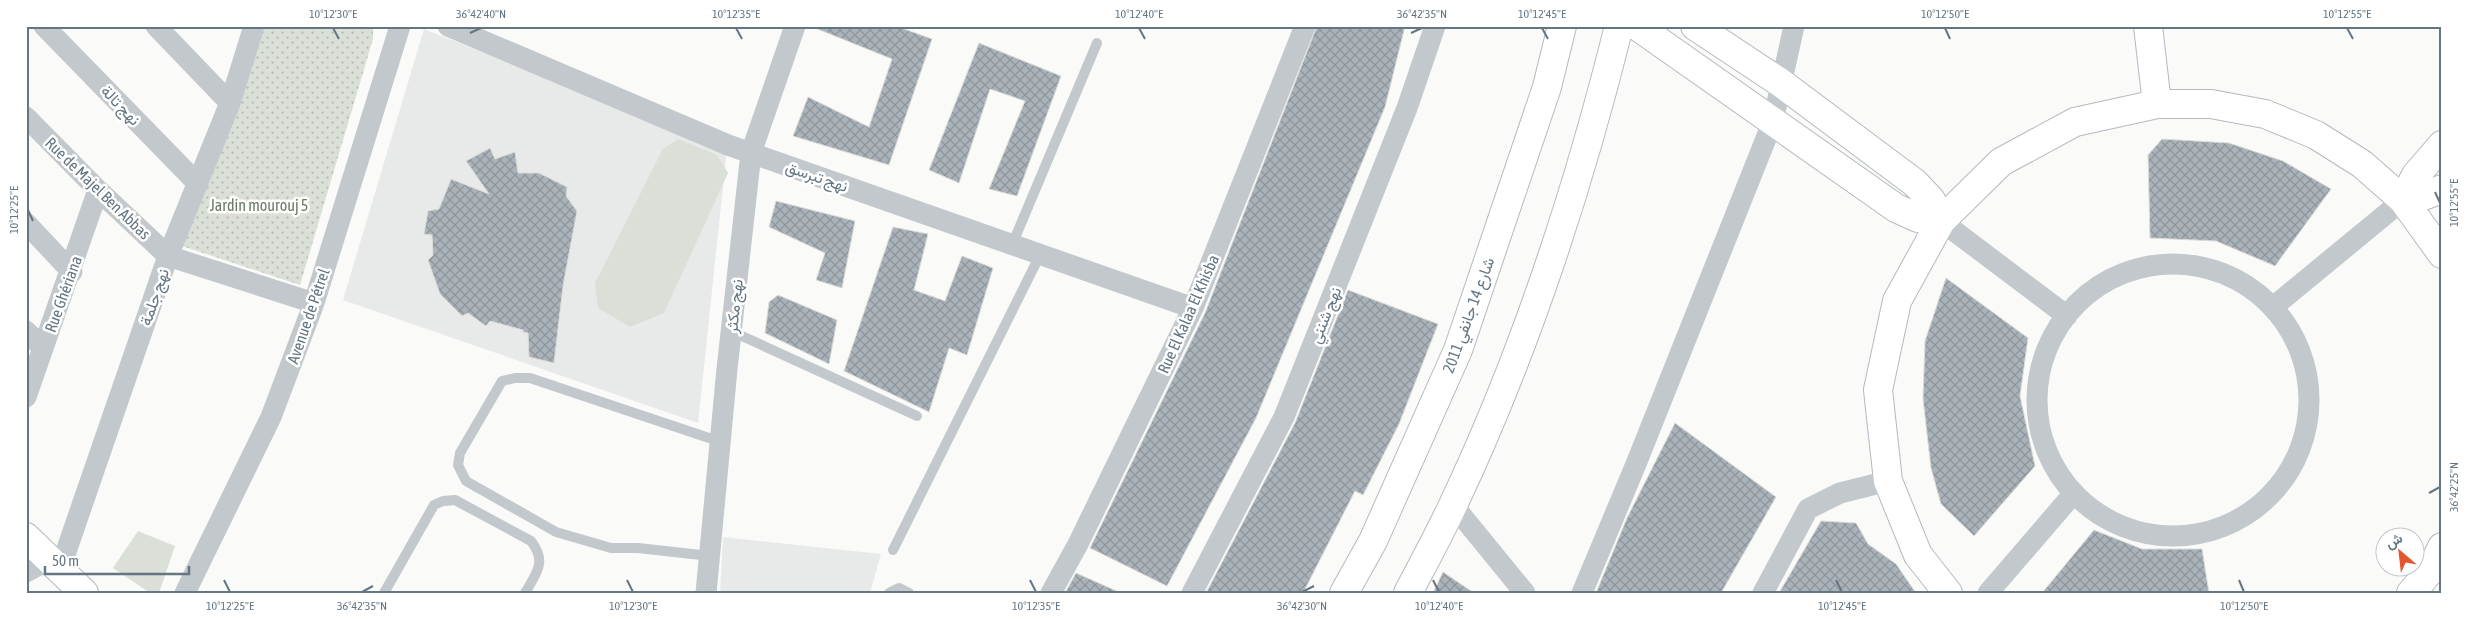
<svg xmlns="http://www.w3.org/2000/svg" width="2468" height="619" viewBox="0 0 2468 619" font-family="'Asap Condensed',Vazirmatn,sans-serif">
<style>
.built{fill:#e8e9e9}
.grass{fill:url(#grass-dots)}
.pitch{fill:#dadfd7}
.building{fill:url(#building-cross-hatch);stroke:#dcdcda}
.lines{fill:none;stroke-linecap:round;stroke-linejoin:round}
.secondary-casing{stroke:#b3babf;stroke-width:30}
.lane{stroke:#c3c8cc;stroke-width:10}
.street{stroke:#c3c8cc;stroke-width:21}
.secondary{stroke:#fff;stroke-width:28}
.ticks{fill:none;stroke:#657683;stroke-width:2}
.labels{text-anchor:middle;stroke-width:5;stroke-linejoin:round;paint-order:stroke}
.street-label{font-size:16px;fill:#657683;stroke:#fff}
.park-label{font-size:16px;fill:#687a64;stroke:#fff}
.neatline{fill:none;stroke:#657683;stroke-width:2}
.ticks-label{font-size:12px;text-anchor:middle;fill:#657683}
</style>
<defs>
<pattern id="grass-dots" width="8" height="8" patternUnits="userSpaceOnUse" patternTransform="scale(1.25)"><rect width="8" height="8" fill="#dadfd7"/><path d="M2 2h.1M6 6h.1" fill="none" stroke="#b4b9b4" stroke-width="1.8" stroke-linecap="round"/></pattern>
<pattern id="building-cross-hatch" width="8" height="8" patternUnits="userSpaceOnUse" patternTransform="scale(1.25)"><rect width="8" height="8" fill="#aab3b9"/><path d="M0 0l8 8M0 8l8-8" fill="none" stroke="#8e969c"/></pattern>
</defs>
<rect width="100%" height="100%" fill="#fafaf8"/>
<path class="built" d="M 424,29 L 727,149 L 698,423 L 343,300 Z
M 723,537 L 881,554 L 870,593 L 720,593 Z"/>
<path class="grass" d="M 259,26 L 373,26 L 373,39 L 300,285 L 179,245 Z"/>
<path class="pitch" d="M 678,139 L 717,155 L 728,173 L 664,313 L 630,327 L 598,308 L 595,283 L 663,149 Z
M 138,531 L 175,546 L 159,593 L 150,593 L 113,568 Z"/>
<path class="building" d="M 810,26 L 896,26 L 932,39 L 889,165 L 793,136 L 808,97 L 869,127 L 892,59 Z
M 1317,26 L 1405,26 L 1385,107 L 1256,418 L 1167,586 L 1090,548 L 1205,313 Z
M 979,43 L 1061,76 L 1017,196 L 989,189 L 1025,101 L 990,89 L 959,183 L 929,170 Z
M 2162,139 L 2229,143 L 2283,161 L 2331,189 L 2275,266 L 2216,241 L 2150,238 L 2148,155 Z
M 490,148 L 495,159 L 515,152 L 518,173 L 539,173 L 567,187 L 566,196 L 577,211 L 563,286 L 554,363 L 529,357 L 528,333 L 523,332 L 523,330 L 490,321 L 486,326 L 468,313 L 462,316 L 440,294 L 428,260 L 433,255 L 432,235 L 424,234 L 428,211 L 439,209 L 451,179 L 489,194 L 466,161 Z
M 776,201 L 855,221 L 842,288 L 816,280 L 825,253 L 769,227 Z
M 893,227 L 928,234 L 914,290 L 945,301 L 962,256 L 993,268 L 967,355 L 949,348 L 929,412 L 844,371 Z
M 1946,278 L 2028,338 L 2020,396 L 2035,466 L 1974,536 L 1941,504 L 1931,468 L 1923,399 L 1925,341 Z
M 1348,290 L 1438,324 L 1399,424 L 1363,495 L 1355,491 L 1303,593 L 1206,593 L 1295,423 Z
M 778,295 L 837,320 L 829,364 L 765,333 L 769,302 Z
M 1675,423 L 1776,497 L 1721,593 L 1596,593 L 1627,518 Z
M 1821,521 L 1856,523 L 1868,544 L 1896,564 L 1916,593 L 1779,593 Z
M 2094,530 L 2142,549 L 2202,549 L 2209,593 L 2042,593 Z
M 1443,572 L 1474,593 L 1433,593 Z
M 1076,573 L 1121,593 L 1065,593 Z"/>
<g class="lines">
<g class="secondary-casing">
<path id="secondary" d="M 1637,26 L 1896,208 L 1918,218 L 1941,221 L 1931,200 L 1915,183 L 1781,83 L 1695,26
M 2148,26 L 2157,104
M 2403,200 L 2416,175 L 2442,145
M 2403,200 L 2418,198 L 2442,189
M 26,537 L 84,593
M 1344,593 L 1373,541 L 1458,350 L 1547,87 L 1562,26
M 1408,593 C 1423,564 1439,535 1453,505 C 1524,355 1579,187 1619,26
M 1948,593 L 1918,555 L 1888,481 L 1878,390 L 1897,301 L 1941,221 L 2001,162 L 2075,122 L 2157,104 L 2211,104 L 2265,114 L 2316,135 L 2362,164 L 2403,200 L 2442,254
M 2411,593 L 2430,571 L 2442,547"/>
</g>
<path class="lane" d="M 1012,245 L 1097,43
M 731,331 L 917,416
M 893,550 L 1040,255
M 710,556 L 638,548 L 611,548 L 556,532 L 466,481 L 458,465 L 460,453 L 502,381 L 515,378 L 530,378 L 721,442
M 384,593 L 434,505 L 443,501 L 455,500 L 531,541 C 547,562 537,572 525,593
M 889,593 L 899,588 L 909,593"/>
<path class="street" d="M 44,26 L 198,184
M 156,26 L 230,103
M 448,26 L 728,145 L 1193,308
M 26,117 L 98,190 L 168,256 L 314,303
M 1941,221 L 2067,316
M 26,223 L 72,272
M2037 400a136 136 0 1 1 272 0a136 136 0 1 1-272 0Z
M 2273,307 L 2403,200
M 26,331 L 43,348
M 26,397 L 98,190
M 1453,505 L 1525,593
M 60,569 L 168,256 L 230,103 L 254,26
M 26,572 L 50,559
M 185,593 L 271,417 L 314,303 L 400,26
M 706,593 L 727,369 L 751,153 L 795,26
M 1051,593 L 1078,544 L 1193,308 L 1305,26
M 1192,593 L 1284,417 L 1407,108 L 1435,26
M 1582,593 L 1636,464 L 1773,121 L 1794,26
M 1763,593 L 1808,509 L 1840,493 L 1888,481
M 1988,593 L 2074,493"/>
<use href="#secondary" class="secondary"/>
</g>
<path class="ticks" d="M 333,28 L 339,39M 736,28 L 742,39M 1139,28 L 1145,39M 1542,28 L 1548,39M 1945,28 L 1950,39M 2347,28 L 2353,39M 470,33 L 481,28M 1411,33 L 1422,28M 2435,192 L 2440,203M 28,210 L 33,221M 2429,493 L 2440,487M 224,580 L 230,592M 627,580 L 633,592M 1030,580 L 1036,592M 1433,580 L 1439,592M 1836,580 L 1842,592M 2239,580 L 2244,592M 362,592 L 373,586M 1302,592 L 1314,586"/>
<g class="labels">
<g class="street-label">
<text transform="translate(121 105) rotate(46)" y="6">نهج تالة</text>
<text transform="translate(817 176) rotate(19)" y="6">نهج تبرسق</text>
<text transform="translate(98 188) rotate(44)" y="6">Rue de Majel Ben Abbas</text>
<text transform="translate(63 294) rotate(-70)" y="6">Rue Ghériana</text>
<text transform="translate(154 297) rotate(-71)" y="6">نهج جلمة</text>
<text transform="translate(734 306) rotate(-84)" y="6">نهج مكثر</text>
<text transform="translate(1188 314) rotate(-66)" y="6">Rue El Kalaa El Khisba</text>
<text transform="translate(1325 315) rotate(-68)" y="6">نهج شنني</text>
<text transform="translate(1468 315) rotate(-70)" y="6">شارع 14 جانفي 2011</text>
<text transform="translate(308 316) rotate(-71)" y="6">Avenue de Pétrel</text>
</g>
<g class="park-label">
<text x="259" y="211">Jardin mourouj 5</text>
</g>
</g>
<rect width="2468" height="619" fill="none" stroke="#ffffff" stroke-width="55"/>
<g transform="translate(2400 552) rotate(332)"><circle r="24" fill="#ffffff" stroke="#c1c8cd"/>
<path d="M0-4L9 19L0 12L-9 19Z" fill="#e4572e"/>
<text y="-8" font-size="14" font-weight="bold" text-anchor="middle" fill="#657683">ش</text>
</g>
<path d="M45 566v8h144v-8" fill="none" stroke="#657683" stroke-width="2.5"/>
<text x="52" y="566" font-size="15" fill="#657683" stroke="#ffffff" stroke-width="4" paint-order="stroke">50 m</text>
<rect x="28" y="28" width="2412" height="564" class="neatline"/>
<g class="ticks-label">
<text x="333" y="18">10°12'30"E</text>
<text x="481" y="18">36°42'40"N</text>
<text x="736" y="18">10°12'35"E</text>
<text x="1139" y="18">10°12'40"E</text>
<text x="1422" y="18">36°42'35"N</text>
<text x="1542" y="18">10°12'45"E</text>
<text x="1945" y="18">10°12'50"E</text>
<text x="2347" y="18">10°12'55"E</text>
<text transform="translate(2454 203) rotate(-90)" y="4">10°12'55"E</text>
<text transform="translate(14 210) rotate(-90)" y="4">10°12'25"E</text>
<text transform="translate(2454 487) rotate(-90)" y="4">36°42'25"N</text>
<text x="230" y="610">10°12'25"E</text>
<text x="362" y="610">36°42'35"N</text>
<text x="633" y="610">10°12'30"E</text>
<text x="1036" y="610">10°12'35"E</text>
<text x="1302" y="610">36°42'30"N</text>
<text x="1439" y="610">10°12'40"E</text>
<text x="1842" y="610">10°12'45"E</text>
<text x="2244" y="610">10°12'50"E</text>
</g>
</svg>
